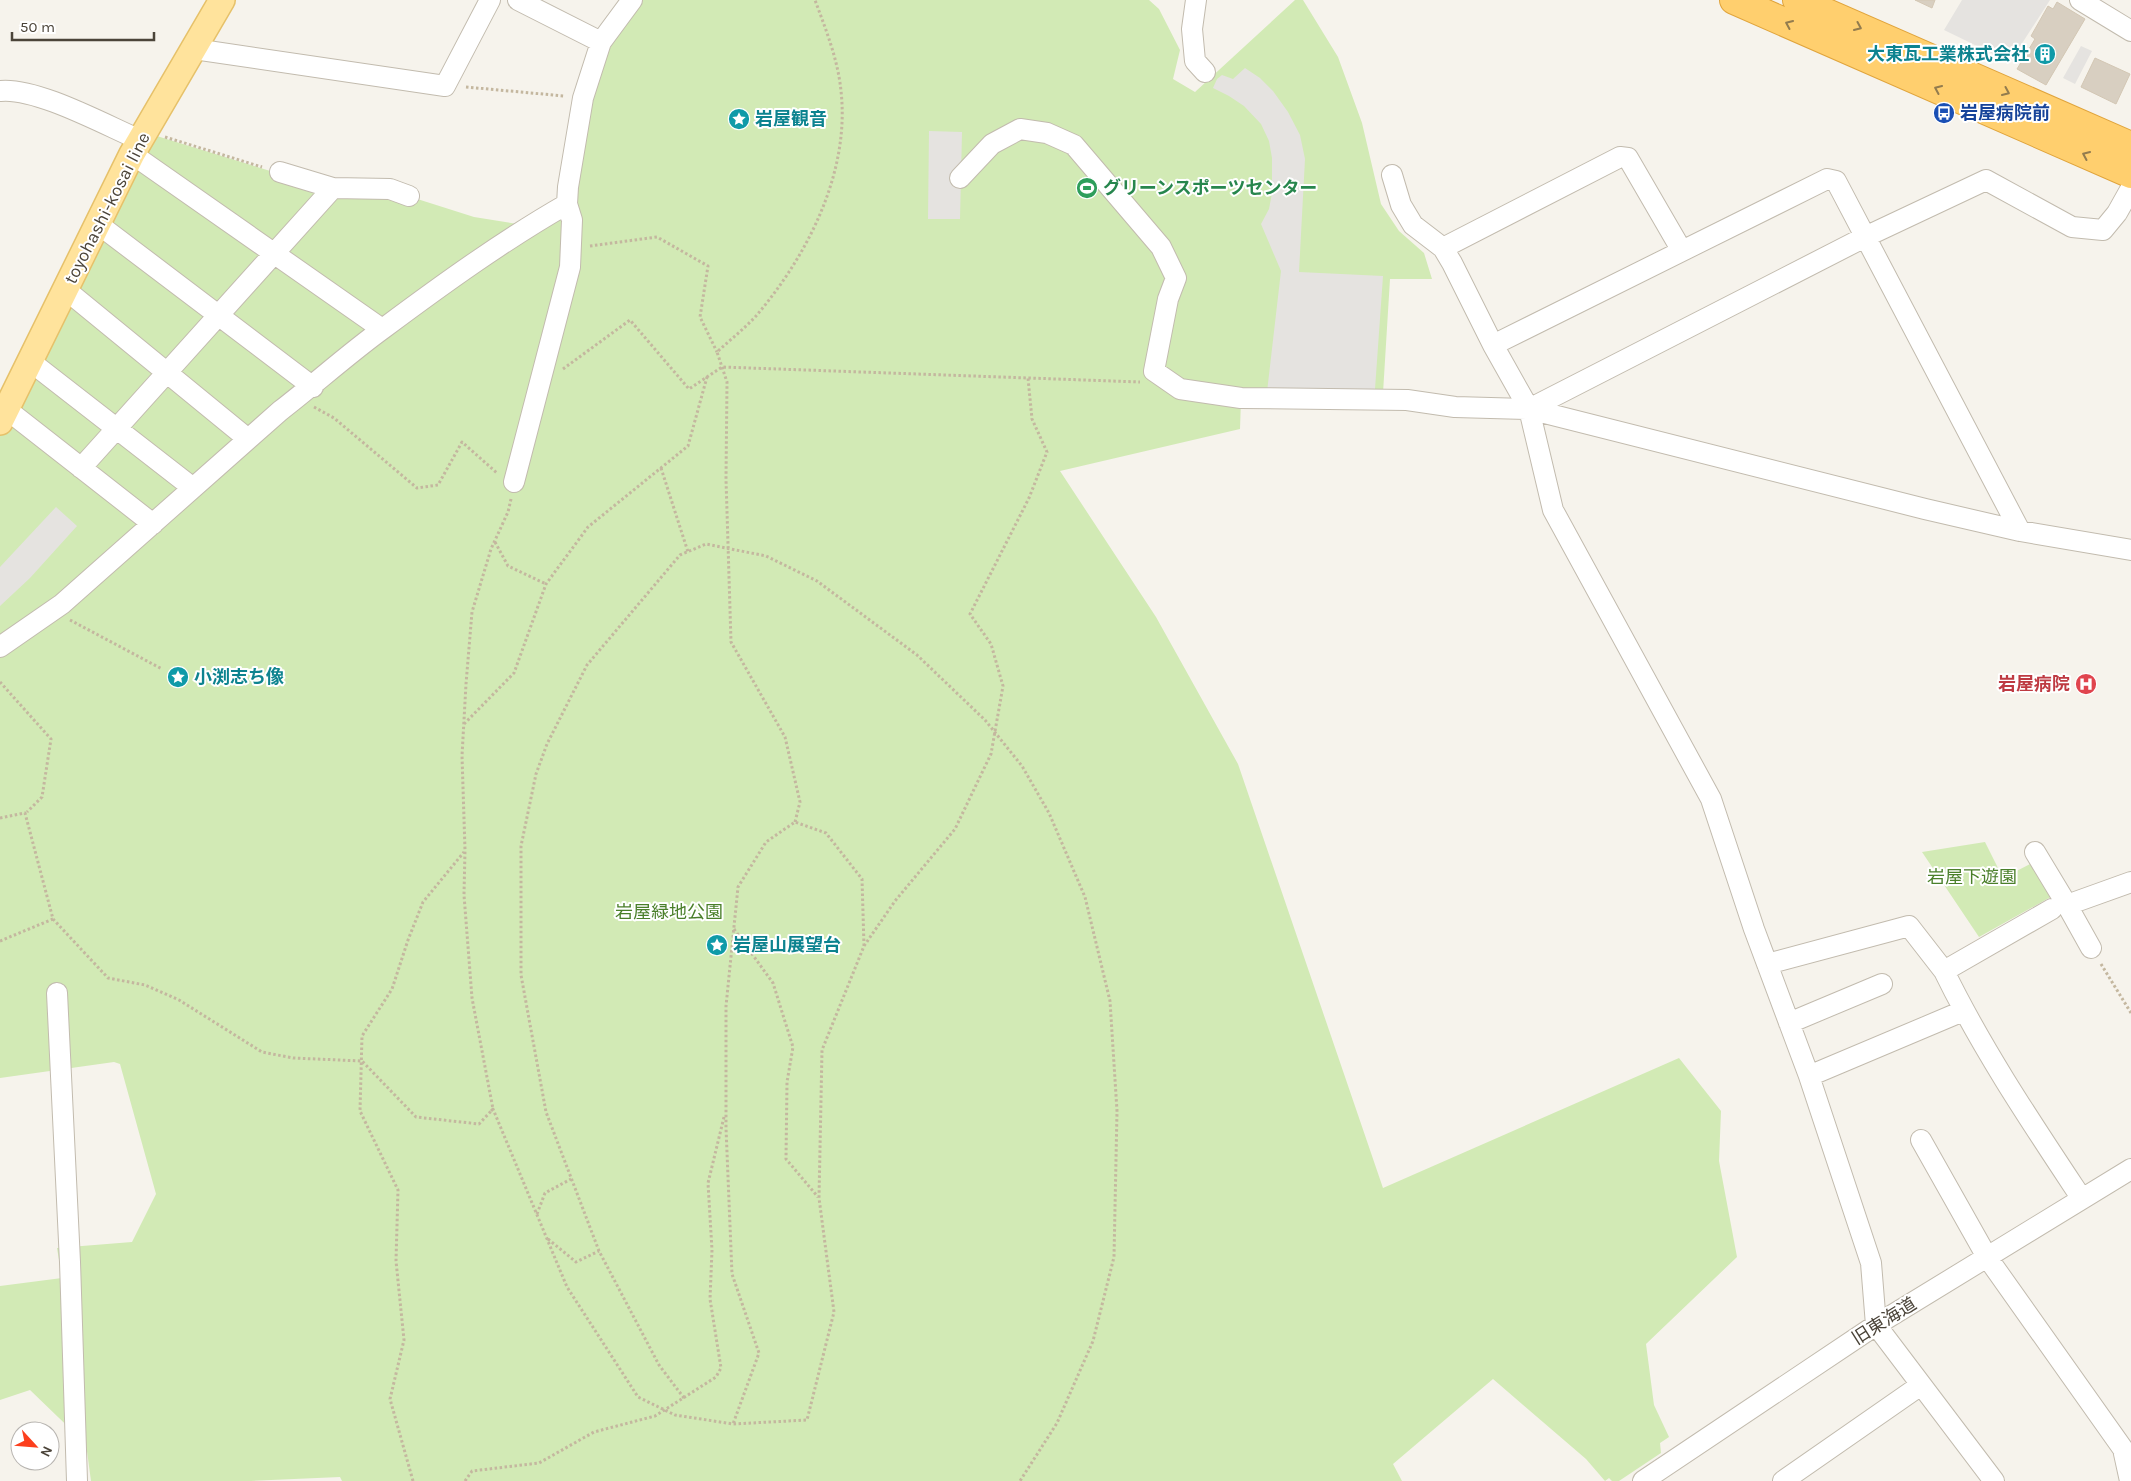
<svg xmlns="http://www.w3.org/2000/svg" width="2131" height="1481" viewBox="0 0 2131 1481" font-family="Karla,'Noto Sans JP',sans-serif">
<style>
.green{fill:#d2eab5}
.parking{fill:#e5e3e0}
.building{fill:#d8cfc1;stroke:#d3c7b4}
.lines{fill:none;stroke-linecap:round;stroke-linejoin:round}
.minor-casing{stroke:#c2bbae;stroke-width:22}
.major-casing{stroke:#e6c16a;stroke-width:28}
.highway-casing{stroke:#e0a43c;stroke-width:30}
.path{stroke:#c4b79f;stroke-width:3;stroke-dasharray:2.5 2.5;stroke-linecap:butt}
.minor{stroke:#fff;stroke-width:20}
.major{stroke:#ffe39c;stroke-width:25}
.highway{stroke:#ffcf6e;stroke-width:28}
.oneway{stroke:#937c4e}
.labels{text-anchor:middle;stroke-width:4;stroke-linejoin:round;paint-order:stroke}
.culture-label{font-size:18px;font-weight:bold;fill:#0d838f;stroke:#fff;text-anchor:start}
.transit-label{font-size:18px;font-weight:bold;fill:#164399;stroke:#fff;text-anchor:start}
.leisure-label{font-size:18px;font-weight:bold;fill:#27864d;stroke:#fff;text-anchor:start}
.street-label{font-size:18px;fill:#4b4439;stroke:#fff}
.health-label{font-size:18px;font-weight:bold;fill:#be3a42;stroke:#fff;text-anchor:end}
.park-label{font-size:18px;fill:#4a7f2a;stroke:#fff}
</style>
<rect width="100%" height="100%" fill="#f6f3ec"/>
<path class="green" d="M 620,0 L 1149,0 L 1159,9 L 1180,50 L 1173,79 L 1195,92 L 1295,0 L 1303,0 L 1338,57 L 1362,123 L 1381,204 L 1399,231 L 1424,253 L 1432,279 L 1390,279 L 1383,393 L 1241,399 L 1240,429 L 1060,471 L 1156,617 L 1238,764 L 1383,1188 L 1679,1058 L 1721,1111 L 1719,1161 L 1737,1257 L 1646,1344 L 1654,1405 L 1669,1437 L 1660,1443 L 1661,1453 L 1619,1481 L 1612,1481 L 1609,1478 L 1605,1481 L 1586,1459 L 1493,1379 L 1393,1464 L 1402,1481 L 342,1481 L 340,1477 L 251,1481 L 91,1481 L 86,1444 L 30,1390 L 0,1400 L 0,1286 L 62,1278 L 57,1248 L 132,1242 L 156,1194 L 120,1064 L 114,1062 L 0,1078 L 0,422 L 147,133 L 332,190 L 389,190 L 474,217 L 530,226 L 567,203 L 592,80 Z
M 1985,842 L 2003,878 L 2036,861 L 2056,894 L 1979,937 L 1922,852 Z"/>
<path class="parking" d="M 1962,0 L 2050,0 L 2010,62 L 1944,30 Z
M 2081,46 L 2092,51 L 2075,84 L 2063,78 Z
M 1245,68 L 1260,78 L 1273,91 L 1288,112 L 1300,135 L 1305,159 L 1299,272 L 1383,276 L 1375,389 L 1267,392 L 1281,271 L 1261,224 L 1269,209 L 1272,193 L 1272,158 L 1269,141 L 1261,124 L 1244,106 L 1229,96 L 1213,88 L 1217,79 L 1222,75 L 1233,79 Z
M 929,131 L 962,132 L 960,219 L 928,219 Z
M 56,507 L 77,526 L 30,578 L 0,606 L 0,567 Z"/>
<path class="building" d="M 1915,0 L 1935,0 L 1932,8 Z
M 2057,2 L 2085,19 L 2046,85 L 2017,69 L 2035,39 L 2031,36 L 2048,6 L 2053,9 Z
M 2095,58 L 2130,74 L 2116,104 L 2081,87 Z"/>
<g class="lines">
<g class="minor-casing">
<path id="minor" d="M 518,0 L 601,42
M 1196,0 L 1192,29 L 1195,61 L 1205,72
M 2080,0 L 2131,31
M 194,49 L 445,86 L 490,0
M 0,91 C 36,87 105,125 140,140
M 132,154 L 382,329
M 280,172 L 333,188 L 390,189 L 409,196
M 1392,175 L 1401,205 L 1413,225 L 1443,248 L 1452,263 L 1493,345 L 1529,409 L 1553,510 L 1711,799 L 1754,929 L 1809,1076 L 1871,1263 L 1876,1325 L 1994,1481
M 960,178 L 992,144 L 1020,129 L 1047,133 L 1074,145 L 1161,247 L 1176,278 L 1168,299 L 1154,371 L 1180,389 L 1241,398 L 1407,400 L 1455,407 L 1529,409 L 1925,509 L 2020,531 L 2131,550
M 567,204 L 568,187 L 583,98 L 601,42 L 632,0
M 98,224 L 313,387
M 1443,248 L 1620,157 L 1628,158 L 1682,251
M 66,290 L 248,439
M 1493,345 L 1827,179 L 1836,181 L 2020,531
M 31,362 L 193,488
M 6,409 L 153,524
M 1529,409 L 1865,237 L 1986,180 L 2072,227 L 2103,230 L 2117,213 L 2131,188
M 81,468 L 333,188
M 0,647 L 62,604 L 280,411 C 315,384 348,354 384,328 C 443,284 504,240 567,204 L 572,220 L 570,267 L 514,482
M 2035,852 L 2067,905
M 2052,909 L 1944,971 C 1983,1051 2033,1125 2082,1199
M 2091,948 L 2067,905 L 2131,882
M 1767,964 L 1909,926 L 1944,971
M 57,993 L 70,1262 L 77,1481
M 1789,1023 L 1882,984
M 1809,1076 L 1963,1011
M 1921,1140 L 1987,1257 L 2123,1449 L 2130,1481
M 1643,1481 L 1876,1325 L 2131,1169
M 1783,1481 L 1921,1385"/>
</g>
<g class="major-casing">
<path id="major" d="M 0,422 L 132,154 L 222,0"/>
</g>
<g class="highway-casing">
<path id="highway" d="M 1734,0 L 2131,174
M 1797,0 L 2131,146"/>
</g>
<path class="path" d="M 466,87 L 564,96
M 165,137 L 262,167
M 590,246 L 657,237 L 708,266 L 700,317 L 717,352
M 563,369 L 630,320 L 689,389 L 722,367 L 1140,382
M 314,407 L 334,418 L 417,488 L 438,485 L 462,442 L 497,473
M 661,468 L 688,552
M 495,542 L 508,566 L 546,584
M 70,620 L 162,669
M 0,682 L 51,739 L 42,797 L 27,812
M 464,724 L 514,673 L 546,584 L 588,527 L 688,446 L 707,377
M 0,818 L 25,813 L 53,919 L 108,978 L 145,985 L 179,1000 L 262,1052 L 293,1058 L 362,1061 L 416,1117 L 479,1124 L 493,1109 L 567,1287 L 638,1397 L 675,1415 L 733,1424 L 807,1420 L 834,1312 L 819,1198 L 822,1050 L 864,946 L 862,879 L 826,833 L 795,822 L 766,842 L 738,887 L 726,1006 L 726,1128 L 732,1274 L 759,1353 L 733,1424
M 795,822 L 800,802 L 785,737 L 731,642 L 726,479 L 727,382 L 717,352 C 730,340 744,329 756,316 C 808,255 850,172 841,91 C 838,60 826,30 815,0
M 734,929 L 773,983 L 793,1047 L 787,1082 L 786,1159 L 818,1197
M 0,941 L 53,919
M 864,946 L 895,901 L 955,829 L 991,754 L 1003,686 L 991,644 L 970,614 L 1029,498 L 1047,452 L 1032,419 L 1028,378
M 2101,964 L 2131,1013
M 491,1111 L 493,1109 L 472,998 L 464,895 L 465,850 L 462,756 L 466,684 L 472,612 L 491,549 L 508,512 L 511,499
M 537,1214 L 545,1193 L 571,1179
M 548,1239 L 576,1262 L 599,1251
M 684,1398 L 659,1365 L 599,1251 L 546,1112 L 521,975 L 521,846 L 536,774 L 547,744 L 587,665 L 680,555 L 706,544 L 766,556 L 817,581 L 917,655 L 985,720 L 1022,766 L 1049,813 L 1085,897 L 1110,1001 L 1117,1111 L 1114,1257 L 1093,1341 L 1057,1423 L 1020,1481
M 413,1481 L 390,1399 L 404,1340 L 396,1261 L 398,1190 L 360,1111 L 362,1036 L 392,989 L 408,940 L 423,902 L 464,852
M 465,1481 L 472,1471 L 539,1463 L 594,1432 L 655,1416 L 716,1377 L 721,1368 L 710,1299 L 712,1250 L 708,1183 L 724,1117"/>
<use href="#minor" class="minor"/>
<use href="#major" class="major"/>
<use href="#highway" class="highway"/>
</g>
<defs><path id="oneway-chevron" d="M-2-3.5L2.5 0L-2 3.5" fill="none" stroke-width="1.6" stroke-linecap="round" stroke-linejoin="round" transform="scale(1.25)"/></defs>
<g class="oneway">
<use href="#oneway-chevron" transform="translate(1789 24) rotate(-156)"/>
<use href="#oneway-chevron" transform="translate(1858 27) rotate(24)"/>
<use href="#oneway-chevron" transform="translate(1938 89) rotate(-156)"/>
<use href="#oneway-chevron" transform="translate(2006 92) rotate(24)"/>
<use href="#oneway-chevron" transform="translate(2086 155) rotate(-156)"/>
</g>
<defs>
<g id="building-disc" transform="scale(1.125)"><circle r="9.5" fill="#0f9aa8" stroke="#fff"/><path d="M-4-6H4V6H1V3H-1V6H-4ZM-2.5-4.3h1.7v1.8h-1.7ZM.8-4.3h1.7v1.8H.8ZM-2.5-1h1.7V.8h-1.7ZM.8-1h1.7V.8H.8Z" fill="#fff"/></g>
<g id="bus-disc" transform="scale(1.125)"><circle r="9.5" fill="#1a4fb4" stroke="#fff"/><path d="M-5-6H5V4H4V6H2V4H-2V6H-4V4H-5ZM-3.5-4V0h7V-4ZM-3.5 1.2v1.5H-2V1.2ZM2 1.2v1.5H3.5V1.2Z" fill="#fff"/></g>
<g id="sight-disc" transform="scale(1.125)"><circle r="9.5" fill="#0f9aa8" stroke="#fff"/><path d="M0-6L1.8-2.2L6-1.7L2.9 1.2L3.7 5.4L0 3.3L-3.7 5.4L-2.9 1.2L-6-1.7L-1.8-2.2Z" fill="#fff"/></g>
<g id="stadium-disc" transform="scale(1.125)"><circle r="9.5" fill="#2e9e5b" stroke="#fff"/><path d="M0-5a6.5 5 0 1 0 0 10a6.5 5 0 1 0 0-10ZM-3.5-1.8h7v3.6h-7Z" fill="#fff"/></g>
<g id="hospital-disc" transform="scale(1.125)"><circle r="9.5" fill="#e0444e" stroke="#fff"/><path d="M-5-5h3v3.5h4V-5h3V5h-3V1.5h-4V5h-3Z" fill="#fff"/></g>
</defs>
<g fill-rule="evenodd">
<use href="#building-disc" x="2045" y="54"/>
<use href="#bus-disc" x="1944" y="113"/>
<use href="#sight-disc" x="739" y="119"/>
<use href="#stadium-disc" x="1087" y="188"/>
<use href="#sight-disc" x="178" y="677"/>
<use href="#hospital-disc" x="2086" y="684"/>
<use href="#sight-disc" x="717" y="945"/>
</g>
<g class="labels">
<g class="culture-label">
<text x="2029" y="60" text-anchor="end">大東瓦工業株式会社</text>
<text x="755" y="125">岩屋観音</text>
<text x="194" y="683">小渕志ち像</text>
<text x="733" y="951">岩屋山展望台</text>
</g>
<g class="transit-label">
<text x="1960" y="119">岩屋病院前</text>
</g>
<g class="leisure-label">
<text x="1103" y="194">グリーンスポーツセンター</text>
</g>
<g class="street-label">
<text transform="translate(107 208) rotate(-63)" y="6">toyohashi-kosai line</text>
<text transform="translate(1884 1321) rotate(-32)" y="6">旧東海道</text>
</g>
<g class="health-label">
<text x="2070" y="690">岩屋病院</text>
</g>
<g class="park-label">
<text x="1972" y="883">岩屋下遊園</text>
<text x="669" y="918">岩屋緑地公園</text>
</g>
</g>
<g transform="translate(35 1446) rotate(116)"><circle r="24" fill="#ffffff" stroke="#b7b4b0"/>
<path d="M0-4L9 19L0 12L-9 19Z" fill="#fc3f1d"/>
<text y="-8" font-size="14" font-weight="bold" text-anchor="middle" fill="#4b4439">N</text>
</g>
<path d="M12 32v8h142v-8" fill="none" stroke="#4b4439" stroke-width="2.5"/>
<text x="20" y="32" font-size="15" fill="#4b4439" stroke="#ffffff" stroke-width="4" paint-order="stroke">50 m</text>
</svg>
